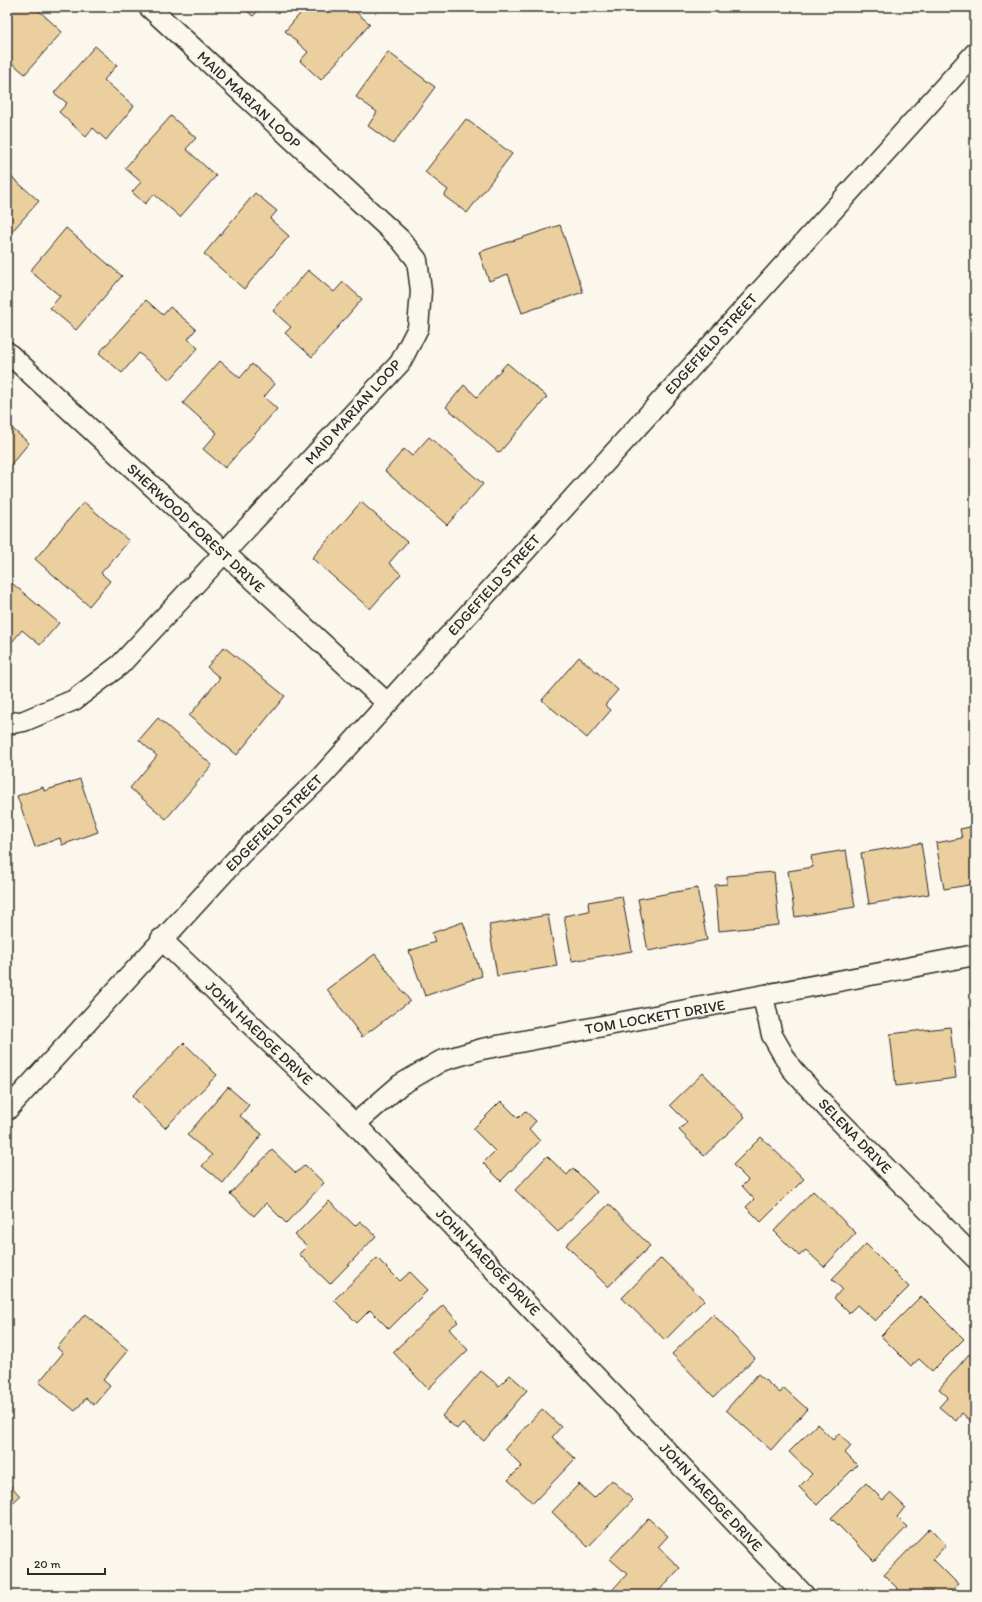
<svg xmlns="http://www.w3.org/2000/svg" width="982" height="1602" viewBox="0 0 982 1602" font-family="Itim,sans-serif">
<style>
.building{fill:#eccf9f;stroke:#2b2b2b}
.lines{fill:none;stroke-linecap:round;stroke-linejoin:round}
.minor-casing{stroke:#2b2b2b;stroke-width:23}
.minor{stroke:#fbf7ec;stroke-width:20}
.labels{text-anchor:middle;stroke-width:3;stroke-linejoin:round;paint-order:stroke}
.street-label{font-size:15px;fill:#2b2b2b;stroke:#fbf7ec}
</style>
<rect width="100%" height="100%" fill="#fbf7ec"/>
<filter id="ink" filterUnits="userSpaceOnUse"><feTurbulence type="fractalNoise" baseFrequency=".025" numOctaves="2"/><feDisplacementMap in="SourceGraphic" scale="8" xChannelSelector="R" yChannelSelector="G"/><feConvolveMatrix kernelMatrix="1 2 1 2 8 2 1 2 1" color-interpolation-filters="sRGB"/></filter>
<g filter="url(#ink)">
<path class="building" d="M 7,7 L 35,7 L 62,32 L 25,74 L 7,59 Z
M 242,7 L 262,7 L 253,16 Z
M 306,7 L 338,7 L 344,12 L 347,7 L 350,7 L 370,24 L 321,80 L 300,61 L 308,52 L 285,31 Z
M 95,46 L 117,65 L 104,80 L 134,106 L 106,140 L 93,128 L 86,137 L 59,112 L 67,103 L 54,93 Z
M 388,52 L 435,87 L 393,144 L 368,126 L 377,112 L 356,97 Z
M 171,116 L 196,138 L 186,149 L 216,176 L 180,217 L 154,194 L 145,204 L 132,192 L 141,182 L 125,168 Z
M 466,119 L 512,154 L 467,213 L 444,196 L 448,190 L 425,172 Z
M 7,173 L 39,201 L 7,237 Z
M 255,193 L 277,211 L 270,219 L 289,236 L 244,289 L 204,254 Z
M 560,225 L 583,292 L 522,313 L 508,274 L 489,281 L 479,252 Z
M 66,228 L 122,276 L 76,330 L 50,308 L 60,296 L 30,271 Z
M 308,270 L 334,292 L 343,282 L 362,299 L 312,357 L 285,333 L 291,327 L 273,311 Z
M 146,300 L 163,315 L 170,307 L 196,329 L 188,339 L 198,348 L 170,380 L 139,353 L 122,373 L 99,353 Z
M 220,361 L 240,378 L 252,364 L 275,384 L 264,397 L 277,409 L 225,468 L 203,449 L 217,433 L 183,403 Z
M 507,363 L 547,397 L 499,453 L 446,407 L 464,385 L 477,397 Z
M 7,424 L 29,443 L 7,469 Z
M 429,437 L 483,484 L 447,525 L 385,471 L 404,449 L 412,456 Z
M 84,502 L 129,541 L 101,573 L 110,581 L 89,606 L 35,559 Z
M 361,502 L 407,542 L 389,563 L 401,574 L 370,609 L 312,558 Z
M 7,579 L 59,623 L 40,645 L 22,630 L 7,648 Z
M 224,647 L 285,696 L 237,755 L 189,716 L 220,678 L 207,667 Z
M 579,657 L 618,690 L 605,705 L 611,710 L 587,738 L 542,700 Z
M 158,718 L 212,765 L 166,819 L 130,788 L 157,756 L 139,740 Z
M 80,779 L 98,832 L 62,845 L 60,838 L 35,847 L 17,796 L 43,787 L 44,791 Z
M 975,826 L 975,884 L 944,889 L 936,843 L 962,838 L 960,829 Z
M 921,843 L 929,894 L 869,904 L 861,853 Z
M 846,850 L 855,907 L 795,917 L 788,871 L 813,867 L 811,856 Z
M 774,872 L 779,925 L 719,931 L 715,885 L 727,884 L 727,876 Z
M 697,888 L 707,940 L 648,951 L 638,899 Z
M 622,896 L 632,951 L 572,961 L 564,916 L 589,911 L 588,902 Z
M 548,915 L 557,966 L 497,976 L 489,925 Z
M 463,922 L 482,976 L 425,996 L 409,951 L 435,942 L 432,933 Z
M 375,954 L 410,1001 L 362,1037 L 327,989 Z
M 971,1020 L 975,1020 L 975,1077 Z
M 950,1027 L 956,1078 L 896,1086 L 890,1034 Z
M 184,1043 L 217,1075 L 165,1128 L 132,1096 Z
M 703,1073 L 745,1117 L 704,1156 L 679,1130 L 687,1122 L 670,1105 Z
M 228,1087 L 249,1105 L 240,1116 L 262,1134 L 223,1183 L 202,1166 L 212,1155 L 187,1135 Z
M 501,1101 L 518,1118 L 525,1111 L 536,1121 L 529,1129 L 540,1141 L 501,1181 L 483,1163 L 495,1151 L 473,1129 Z
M 761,1137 L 804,1179 L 761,1222 L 746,1207 L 754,1199 L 742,1186 L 748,1180 L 733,1165 Z
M 272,1150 L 296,1173 L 305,1165 L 324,1183 L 286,1223 L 266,1203 L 254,1216 L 230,1194 Z
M 547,1156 L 567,1175 L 573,1168 L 597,1192 L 558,1232 L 515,1190 Z
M 813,1191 L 856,1233 L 824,1267 L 806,1250 L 799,1256 L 774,1231 Z
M 329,1201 L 355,1226 L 360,1221 L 376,1236 L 330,1284 L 299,1254 L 307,1246 L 295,1235 Z
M 609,1204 L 650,1246 L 608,1287 L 566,1245 Z
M 866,1244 L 909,1287 L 875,1321 L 857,1305 L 849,1313 L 834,1298 L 842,1289 L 832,1279 Z
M 377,1258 L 400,1281 L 410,1272 L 428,1290 L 389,1329 L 370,1310 L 357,1323 L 334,1300 Z
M 661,1258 L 704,1300 L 665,1340 L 622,1298 Z
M 921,1296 L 964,1339 L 932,1371 L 919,1359 L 911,1366 L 881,1336 Z
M 443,1305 L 458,1322 L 449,1329 L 468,1350 L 428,1389 L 393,1352 Z
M 85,1314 L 128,1350 L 103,1380 L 110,1386 L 94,1405 L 86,1398 L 75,1411 L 39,1382 L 63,1353 L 57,1348 Z
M 713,1314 L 755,1358 L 714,1397 L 672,1354 Z
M 969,1354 L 975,1359 L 975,1425 L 962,1413 L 956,1421 L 939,1407 L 948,1397 L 939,1389 Z
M 481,1371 L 499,1386 L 510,1375 L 527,1390 L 484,1441 L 462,1423 L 457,1429 L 442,1416 Z
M 758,1374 L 780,1393 L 784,1388 L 807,1409 L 771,1450 L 726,1410 Z
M 542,1409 L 561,1427 L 552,1437 L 575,1459 L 533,1503 L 508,1480 L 522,1466 L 505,1449 Z
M 817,1424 L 833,1440 L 839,1433 L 851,1446 L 845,1453 L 857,1465 L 817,1505 L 799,1487 L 812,1474 L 789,1452 Z
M 612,1480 L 633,1500 L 588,1547 L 552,1512 L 579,1484 L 594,1498 Z
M 7,1482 L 20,1496 L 7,1508 Z
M 866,1483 L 883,1500 L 890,1493 L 905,1507 L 897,1517 L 907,1527 L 874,1561 L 831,1518 Z
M 648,1518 L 668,1536 L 658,1547 L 680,1568 L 655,1595 L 619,1595 L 613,1589 L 627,1574 L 610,1559 Z
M 930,1528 L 946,1545 L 933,1559 L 958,1584 L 947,1595 L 904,1595 L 884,1575 Z
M 972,1590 L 975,1595 L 968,1595 Z"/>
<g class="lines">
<g class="minor-casing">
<path id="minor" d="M 7,352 L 387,703
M 7,724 L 24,721 L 74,700 L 120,665 L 400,363 L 418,328 L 421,291 L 417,260 L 400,239 L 149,7
M 161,939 L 355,1124 L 804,1595
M 763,997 L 772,1035 L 791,1068 L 828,1109 L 975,1258
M 7,1110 L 242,853 L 322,776 L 975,53
M 355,1124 L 400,1085 L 441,1061 L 482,1049 L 975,955"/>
</g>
<use href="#minor" class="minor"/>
</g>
</g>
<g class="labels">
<g class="street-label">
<text transform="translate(249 100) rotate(43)" y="5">MAID MARIAN LOOP</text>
<text transform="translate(711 344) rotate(-48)" y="5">EDGEFIELD STREET</text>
<text transform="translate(353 412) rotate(-48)" y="5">MAID MARIAN LOOP</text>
<text transform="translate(196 528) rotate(43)" y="5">SHERWOOD FOREST DRIVE</text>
<text transform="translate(494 585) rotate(-48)" y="5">EDGEFIELD STREET</text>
<text transform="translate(274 823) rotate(-45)" y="5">EDGEFIELD STREET</text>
<text transform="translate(655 1017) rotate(-10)" y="5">TOM LOCKETT DRIVE</text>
<text transform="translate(259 1033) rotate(44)" y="5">JOHN HAEDGE DRIVE</text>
<text transform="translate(855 1136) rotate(46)" y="5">SELENA DRIVE</text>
<text transform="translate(488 1262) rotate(46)" y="5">JOHN HAEDGE DRIVE</text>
<text transform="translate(711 1497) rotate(47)" y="5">JOHN HAEDGE DRIVE</text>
</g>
</g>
<rect width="982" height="1602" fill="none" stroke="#fbf7ec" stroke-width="24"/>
<rect x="12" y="12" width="958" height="1578" fill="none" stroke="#2b2b2b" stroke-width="1.5" filter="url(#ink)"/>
<path d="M28 1568v6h77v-6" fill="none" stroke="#2b2b2b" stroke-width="2"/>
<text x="34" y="1568" font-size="12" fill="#2b2b2b" stroke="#fbf7ec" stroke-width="3" paint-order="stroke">20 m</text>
</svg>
